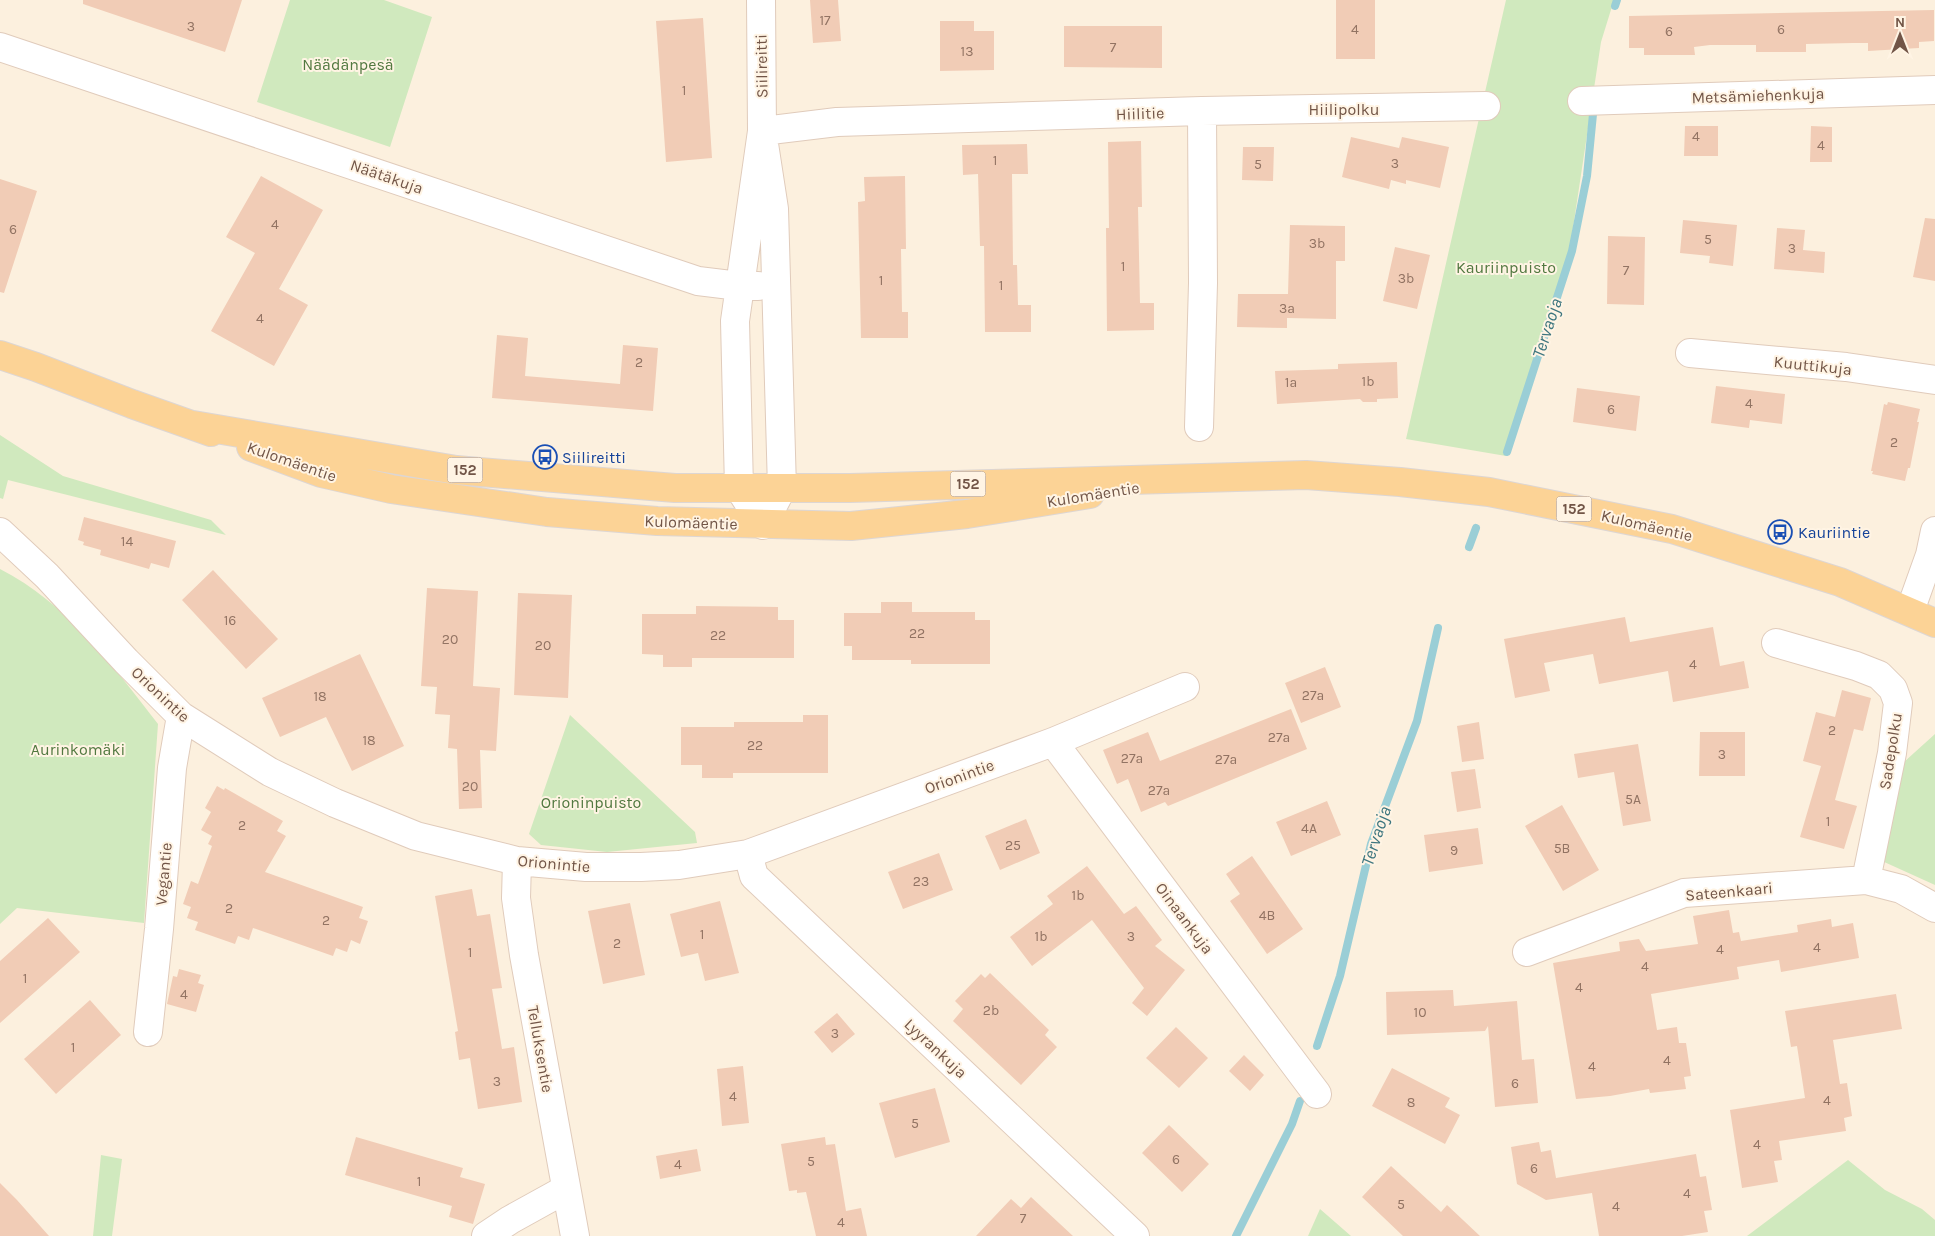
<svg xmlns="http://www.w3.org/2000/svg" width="1935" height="1236" viewBox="0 0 1935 1236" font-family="Karla,sans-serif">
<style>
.green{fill:#d0e9be}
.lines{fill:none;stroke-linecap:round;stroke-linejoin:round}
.stream{stroke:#9aced6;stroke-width:8}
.building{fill:#f1ccb6}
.minor-casing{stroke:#e0cbbb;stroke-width:30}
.major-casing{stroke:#ddd6d3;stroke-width:30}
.minor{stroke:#fff;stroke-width:28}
.major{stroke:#fcd396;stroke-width:28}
.labels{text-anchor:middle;stroke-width:4;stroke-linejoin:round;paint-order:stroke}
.number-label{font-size:14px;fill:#927363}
.shield{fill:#fff4e4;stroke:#9c8576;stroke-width:1}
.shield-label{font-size:15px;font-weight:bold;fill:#725547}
.park-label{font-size:16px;fill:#51783f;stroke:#fff4e4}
.street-label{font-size:16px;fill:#725547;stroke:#fff4e4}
.transit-label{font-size:16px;fill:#164399;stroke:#fff4e4;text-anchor:start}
.water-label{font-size:18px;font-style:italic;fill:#3e767f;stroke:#fff4e4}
</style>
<rect width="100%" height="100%" fill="#fcf0de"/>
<path class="green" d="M 290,0 L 384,0 L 432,17 L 390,147 L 257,102 Z
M 1506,0 L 1614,0 L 1601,42 L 1565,281 L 1506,456 L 1406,439 Z
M 0,435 L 63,476 L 211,520 L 226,535 L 8,480 L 3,499 L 0,498 Z
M 0,569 C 67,603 113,666 158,724 L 144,923 L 17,908 L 0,924 Z
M 570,715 L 695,832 L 697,843 L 607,852 L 541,845 L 529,834 Z
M 1935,734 L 1935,885 L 1882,861 L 1904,762 Z
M 101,1155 L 122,1159 L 112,1236 L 93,1236 Z
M 1848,1160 L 1885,1190 L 1922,1209 L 1935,1220 L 1935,1236 L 1747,1236 Z
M 1320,1209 L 1351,1236 L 1308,1236 Z"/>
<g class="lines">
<path class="stream" d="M 1615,6 L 1617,0
M 1507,452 L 1572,251 L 1587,176 L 1593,114
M 1469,547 L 1476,528
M 1317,1046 L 1340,976 L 1371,844 L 1417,721 L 1438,628
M 1236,1236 L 1292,1124 L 1300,1101"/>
</g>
<path class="building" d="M 83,0 L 242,0 L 225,52 L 83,4 Z
M 810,0 L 838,0 L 841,41 L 813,43 Z
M 1336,0 L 1375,0 L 1375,59 L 1336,59 Z
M 1934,10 L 1934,41 L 1919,42 L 1919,48 L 1868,51 L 1868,43 L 1853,43 L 1806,44 L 1806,52 L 1756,52 L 1756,45 L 1710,45 L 1694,47 L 1695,55 L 1644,55 L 1644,48 L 1629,48 L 1629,16 Z
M 703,18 L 712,158 L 666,162 L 656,21 Z
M 940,21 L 974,21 L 974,31 L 994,31 L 994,70 L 940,71 Z
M 1064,26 L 1162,26 L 1162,68 L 1064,67 Z
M 1685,126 L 1718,126 L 1718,156 L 1684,156 Z
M 1811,126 L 1832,127 L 1832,162 L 1810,162 Z
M 1351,137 L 1399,148 L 1402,137 L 1449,147 L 1440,188 L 1406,180 L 1406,184 L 1391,180 L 1389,189 L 1342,177 Z
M 1141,141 L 1142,207 L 1138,207 L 1140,303 L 1154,303 L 1154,330 L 1107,331 L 1106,228 L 1109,228 L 1108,142 Z
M 1027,144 L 1028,174 L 1012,174 L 1013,265 L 1017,265 L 1018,305 L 1031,305 L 1031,332 L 985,332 L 984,246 L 980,246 L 978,174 L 963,175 L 962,145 Z
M 1243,147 L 1274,147 L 1273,181 L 1242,180 Z
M 261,176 L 323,210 L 279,289 L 308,305 L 274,366 L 211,331 L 255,253 L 226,237 Z
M 905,176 L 906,249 L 901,249 L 902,312 L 908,312 L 908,338 L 861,338 L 858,202 L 865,201 L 864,177 Z
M 0,179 L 37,191 L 4,293 L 0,292 Z
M 1925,218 L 1935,219 L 1935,281 L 1913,277 Z
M 1683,220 L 1737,225 L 1733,266 L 1709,263 L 1710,256 L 1680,253 Z
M 1290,225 L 1345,226 L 1345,261 L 1336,261 L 1336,319 L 1287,318 L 1287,328 L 1237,327 L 1238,294 L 1288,294 Z
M 1777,228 L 1805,230 L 1803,250 L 1825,252 L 1824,273 L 1774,269 Z
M 1608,236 L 1645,237 L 1644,305 L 1607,304 Z
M 1395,247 L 1430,255 L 1417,309 L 1383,301 Z
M 497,335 L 528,338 L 525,376 L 620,384 L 623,345 L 658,348 L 653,411 L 492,398 Z
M 1397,362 L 1398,398 L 1377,399 L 1377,402 L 1363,402 L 1360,399 L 1277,404 L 1275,371 L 1338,369 L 1338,364 Z
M 1716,386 L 1785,394 L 1782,424 L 1750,420 L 1749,428 L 1711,423 Z
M 1577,388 L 1640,396 L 1636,431 L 1573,422 Z
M 1888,402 L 1920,409 L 1917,422 L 1919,422 L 1910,468 L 1908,468 L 1905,481 L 1872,474 L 1873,471 L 1871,471 L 1884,404 L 1887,405 Z
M 84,517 L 176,541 L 169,568 L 151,563 L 149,569 L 100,555 L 101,550 L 83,545 L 84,542 L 78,540 Z
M 213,570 L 278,639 L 246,669 L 182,600 Z
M 427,588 L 478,591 L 473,686 L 500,688 L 496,751 L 480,750 L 482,808 L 459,809 L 457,749 L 448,748 L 450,715 L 435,714 L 437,687 L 421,686 Z
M 518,593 L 572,595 L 568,698 L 514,695 Z
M 881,602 L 912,602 L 912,612 L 975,612 L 975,620 L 990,620 L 990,664 L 911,664 L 911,660 L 852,660 L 852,646 L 844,646 L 844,613 L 881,613 Z
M 696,606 L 778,607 L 778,620 L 794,620 L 794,658 L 692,658 L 692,667 L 663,667 L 663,655 L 642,654 L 642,614 L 696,614 Z
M 1625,617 L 1630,642 L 1713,627 L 1720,666 L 1744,661 L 1749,688 L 1673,702 L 1668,671 L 1599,684 L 1593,654 L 1544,663 L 1550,691 L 1515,698 L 1504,639 Z
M 360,654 L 404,746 L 352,771 L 326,717 L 280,737 L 262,698 Z
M 1325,667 L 1341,707 L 1301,723 L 1285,683 Z
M 1842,690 L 1871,698 L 1863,731 L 1854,729 L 1835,800 L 1857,806 L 1844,849 L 1800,837 L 1821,766 L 1803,761 L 1816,712 L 1835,717 Z
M 1291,709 L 1307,749 L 1168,806 L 1165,802 L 1141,812 L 1128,779 L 1117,784 L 1103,750 L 1148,732 L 1160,761 Z
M 803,715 L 828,715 L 828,773 L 733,773 L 733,778 L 702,778 L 702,765 L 681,765 L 681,727 L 734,727 L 734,722 L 803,722 Z
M 1479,722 L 1484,759 L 1462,762 L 1457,726 Z
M 1700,732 L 1745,732 L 1745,776 L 1699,776 Z
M 1638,744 L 1651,821 L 1623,826 L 1614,772 L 1578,778 L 1574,754 Z
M 1475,769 L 1481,808 L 1457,812 L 1451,772 Z
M 217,786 L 224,790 L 225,788 L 283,821 L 277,831 L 286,836 L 265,872 L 363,907 L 359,918 L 368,921 L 360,944 L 351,940 L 347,952 L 336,948 L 333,956 L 253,928 L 249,940 L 238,936 L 235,944 L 195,930 L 198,922 L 187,918 L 191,907 L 183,904 L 191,881 L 198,884 L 212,846 L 208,844 L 212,836 L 201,830 L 211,812 L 205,808 Z
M 1327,801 L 1341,835 L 1291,856 L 1276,822 Z
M 1562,805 L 1599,870 L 1563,891 L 1525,826 Z
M 1026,819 L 1040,853 L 1000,870 L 985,836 Z
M 1478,828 L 1483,864 L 1429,872 L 1424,835 Z
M 939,853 L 953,890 L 903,909 L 888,872 Z
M 1252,856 L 1303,929 L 1267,954 L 1230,901 L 1240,894 L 1226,874 Z
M 1087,866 L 1124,914 L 1136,906 L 1162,940 L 1155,946 L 1185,970 L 1147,1016 L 1132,1003 L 1144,988 L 1092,920 L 1032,966 L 1010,937 L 1053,904 L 1047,896 Z
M 472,889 L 477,916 L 490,914 L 502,988 L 492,989 L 502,1049 L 514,1047 L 522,1102 L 478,1109 L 470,1058 L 459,1060 L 455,1032 L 458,1031 L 435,896 Z
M 720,901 L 739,973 L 705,981 L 698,953 L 681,957 L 670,914 Z
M 630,903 L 645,975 L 603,984 L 588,911 Z
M 1729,910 L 1733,933 L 1739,932 L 1741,941 L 1798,932 L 1797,925 L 1831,919 L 1832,927 L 1853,923 L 1859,958 L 1781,972 L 1779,960 L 1737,967 L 1739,979 L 1651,994 L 1657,1030 L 1677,1027 L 1679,1043 L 1686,1043 L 1691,1076 L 1684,1077 L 1686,1089 L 1650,1093 L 1649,1089 L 1610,1096 L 1576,1099 L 1553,963 L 1620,951 L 1619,942 L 1639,939 L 1646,951 L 1698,944 L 1693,916 Z
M 48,918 L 80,952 L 0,1023 L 0,961 Z
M 179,969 L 201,975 L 198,983 L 204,985 L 196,1012 L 167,1004 L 173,976 L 177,977 Z
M 990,973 L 1049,1030 L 1045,1035 L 1057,1047 L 1021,1085 L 953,1021 L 963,1009 L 955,1001 L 981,974 L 985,978 Z
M 1453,990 L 1454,1006 L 1517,1001 L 1522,1060 L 1534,1059 L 1538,1103 L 1495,1107 L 1488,1026 L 1485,1031 L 1387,1035 L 1386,992 Z
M 1896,994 L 1902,1029 L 1833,1040 L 1840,1084 L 1847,1083 L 1852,1116 L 1844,1118 L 1846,1131 L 1779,1141 L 1782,1160 L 1774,1161 L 1778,1182 L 1742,1188 L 1730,1110 L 1805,1098 L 1797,1046 L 1791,1047 L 1785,1011 Z
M 90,1000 L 121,1035 L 56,1094 L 24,1059 Z
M 837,1013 L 855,1034 L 832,1053 L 814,1032 Z
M 1176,1027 L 1208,1058 L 1179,1088 L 1146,1058 Z
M 1244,1055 L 1264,1075 L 1250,1091 L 1229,1071 Z
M 743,1066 L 749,1123 L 722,1126 L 717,1069 Z
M 1392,1068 L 1450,1098 L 1445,1107 L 1460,1115 L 1445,1144 L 1372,1106 Z
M 935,1088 L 950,1142 L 895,1158 L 879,1103 Z
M 1169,1125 L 1209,1164 L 1182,1192 L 1142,1153 Z
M 356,1137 L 463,1168 L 460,1177 L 485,1184 L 473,1224 L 449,1217 L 452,1206 L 345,1175 Z
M 825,1137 L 826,1145 L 835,1144 L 846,1211 L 861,1208 L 867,1236 L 816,1236 L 806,1192 L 797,1193 L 797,1190 L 789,1191 L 781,1144 Z
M 1539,1142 L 1541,1152 L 1551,1150 L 1556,1178 L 1696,1154 L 1700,1177 L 1706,1176 L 1712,1210 L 1704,1211 L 1708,1232 L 1682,1236 L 1599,1236 L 1592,1193 L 1546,1200 L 1517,1184 L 1511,1147 Z
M 697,1149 L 701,1171 L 660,1179 L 656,1156 Z
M 1391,1166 L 1441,1212 L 1447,1205 L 1480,1236 L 1403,1236 L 1362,1197 Z
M 0,1183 L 17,1200 L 49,1236 L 0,1236 Z
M 1031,1197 L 1073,1236 L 976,1236 L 1011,1199 L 1021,1208 Z"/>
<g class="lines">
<g class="minor-casing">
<path id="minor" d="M 761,0 L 762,131 L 735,321 L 739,488 L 763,525 L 782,488 L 774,209 L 762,131
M 0,47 L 698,281 L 739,286 L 758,286
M 1582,101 L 1935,90
M 1202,111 L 1486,106
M 762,131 L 837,122 L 1202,111 L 1203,283 L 1199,427
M 1690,353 L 1846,367 L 1935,380
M 0,532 L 47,576 L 126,661 L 181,716 L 270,772 L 335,803 L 416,836 L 517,861 L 586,867 L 641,867 L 679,865 L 748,854 L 1053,742 L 1185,687
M 1910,611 L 1930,555 L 1935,531
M 1776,643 L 1856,666 L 1879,675 L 1893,689 L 1898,703 L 1892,753 L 1866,880
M 1053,742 L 1317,1094
M 748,854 L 754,876 L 1135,1236
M 517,861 L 516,898 L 524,955 L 575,1236
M 1527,952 L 1684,893 L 1866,880 L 1901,889 L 1935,908
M 148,1032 L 159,929 L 172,768 L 181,716
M 486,1236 L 510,1220 L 566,1189"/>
</g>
<g class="major-casing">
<path id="major" d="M 0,355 L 36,367 L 132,404 L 211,432
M 193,425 L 456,470 L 675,488 L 850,488 L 1306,475 L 1400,482 L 1489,492 L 1672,529 L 1840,582 L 1935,623
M 251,447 L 321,473 L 391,489 L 547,512 L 657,521 L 851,526 L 967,514 L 1090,494"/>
</g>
<use href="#minor" class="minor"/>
<use href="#major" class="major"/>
</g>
<defs>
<g id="bus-ring" transform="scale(1.25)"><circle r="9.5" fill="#fff4e4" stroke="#1a4fb4" stroke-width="1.5"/><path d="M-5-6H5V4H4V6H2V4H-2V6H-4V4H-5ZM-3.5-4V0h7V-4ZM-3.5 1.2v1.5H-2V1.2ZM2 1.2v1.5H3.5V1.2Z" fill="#1a4fb4"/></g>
</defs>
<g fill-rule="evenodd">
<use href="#bus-ring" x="545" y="457"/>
<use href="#bus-ring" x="1780" y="532"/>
</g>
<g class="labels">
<g class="number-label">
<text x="825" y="25">17</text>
<text x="191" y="31">3</text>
<text x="1355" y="34">4</text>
<text x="1781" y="34">6</text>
<text x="1669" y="36">6</text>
<text x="1113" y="52">7</text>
<text x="967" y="56">13</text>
<text x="684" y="95">1</text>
<text x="1696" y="141">4</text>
<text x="1821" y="150">4</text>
<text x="995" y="165">1</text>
<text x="1395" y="168">3</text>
<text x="1258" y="169">5</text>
<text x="275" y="229">4</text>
<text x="13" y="234">6</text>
<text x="1708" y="244">5</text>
<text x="1317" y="248">3b</text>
<text x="1792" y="253">3</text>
<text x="1123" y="271">1</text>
<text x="1626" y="275">7</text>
<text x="1406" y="283">3b</text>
<text x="881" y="285">1</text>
<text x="1001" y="290">1</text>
<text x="1287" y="313">3a</text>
<text x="260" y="323">4</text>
<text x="639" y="367">2</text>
<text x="1368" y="386">1b</text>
<text x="1291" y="387">1a</text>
<text x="1749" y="408">4</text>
<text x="1611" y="414">6</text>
<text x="1894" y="447">2</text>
<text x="127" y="546">14</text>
<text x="230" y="625">16</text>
<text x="917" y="638">22</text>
<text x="718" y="640">22</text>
<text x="450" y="644">20</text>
<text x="543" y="650">20</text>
<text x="1693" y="669">4</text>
<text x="1313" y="700">27a</text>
<text x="320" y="701">18</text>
<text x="1832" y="735">2</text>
<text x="1279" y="742">27a</text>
<text x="369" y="745">18</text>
<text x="755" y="750">22</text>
<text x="1722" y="759">3</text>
<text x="1132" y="763">27a</text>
<text x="1226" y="764">27a</text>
<text x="470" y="791">20</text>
<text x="1159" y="795">27a</text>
<text x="1633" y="804">5A</text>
<text x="1828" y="826">1</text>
<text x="242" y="830">2</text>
<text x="1309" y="833">4A</text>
<text x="1013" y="850">25</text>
<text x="1562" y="853">5B</text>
<text x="1454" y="855">9</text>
<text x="921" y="886">23</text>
<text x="1078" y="900">1b</text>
<text x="229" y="913">2</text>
<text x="1267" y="920">4B</text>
<text x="326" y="925">2</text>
<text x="702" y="939">1</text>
<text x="1041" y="941">1b</text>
<text x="1131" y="941">3</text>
<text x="617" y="948">2</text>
<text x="1817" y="952">4</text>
<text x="1720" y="954">4</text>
<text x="470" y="957">1</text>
<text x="1645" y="971">4</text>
<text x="25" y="983">1</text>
<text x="1579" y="992">4</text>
<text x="184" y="999">4</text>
<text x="991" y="1015">2b</text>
<text x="1420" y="1017">10</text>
<text x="835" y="1038">3</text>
<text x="73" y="1052">1</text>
<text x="1667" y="1065">4</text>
<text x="1592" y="1071">4</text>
<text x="497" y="1086">3</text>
<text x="1515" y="1088">6</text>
<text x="733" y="1101">4</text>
<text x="1827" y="1105">4</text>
<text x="1411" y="1107">8</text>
<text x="915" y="1128">5</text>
<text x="1757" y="1149">4</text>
<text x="1176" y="1164">6</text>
<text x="811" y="1166">5</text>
<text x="678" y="1169">4</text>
<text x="1534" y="1173">6</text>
<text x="419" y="1186">1</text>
<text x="1687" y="1198">4</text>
<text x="1401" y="1209">5</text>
<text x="1616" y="1211">4</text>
<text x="1023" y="1223">7</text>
<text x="841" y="1227">4</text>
</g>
<g class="shield">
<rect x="447.5" y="457.5" width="35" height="25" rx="4"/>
<rect x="950.5" y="471.5" width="35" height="25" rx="4"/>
<rect x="1556.5" y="496.5" width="35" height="25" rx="4"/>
</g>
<g class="shield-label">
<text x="465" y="475">152</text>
<text x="968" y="489">152</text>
<text x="1574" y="514">152</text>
</g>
<g class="park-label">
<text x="348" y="70">Näädänpesä</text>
<text x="1506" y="273">Kauriinpuisto</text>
<text x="78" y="755">Aurinkomäki</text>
<text x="591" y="808">Orioninpuisto</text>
</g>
<g class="street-label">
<text transform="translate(761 66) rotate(-91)" y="6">Siilireitti</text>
<text transform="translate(1758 95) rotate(-2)" y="6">Metsämiehenkuja</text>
<text x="1344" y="115">Hiilipolku</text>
<text transform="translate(1140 113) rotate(-2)" y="6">Hiilitie</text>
<text transform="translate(387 176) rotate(19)" y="6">Näätäkuja</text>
<text transform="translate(1813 365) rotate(6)" y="6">Kuuttikuja</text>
<text transform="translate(292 461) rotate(19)" y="6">Kulomäentie</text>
<text transform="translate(1093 494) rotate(-9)" y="6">Kulomäentie</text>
<text transform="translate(691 522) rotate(2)" y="6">Kulomäentie</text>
<text transform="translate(1647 525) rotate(13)" y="6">Kulomäentie</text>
<text transform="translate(161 694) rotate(43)" y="6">Orionintie</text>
<text transform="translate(1890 751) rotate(-81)" y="6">Sadepolku</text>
<text transform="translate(959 776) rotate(-20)" y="6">Orionintie</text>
<text transform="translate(554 863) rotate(5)" y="6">Orionintie</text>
<text transform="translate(163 874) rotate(-85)" y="6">Vegantie</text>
<text transform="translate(1729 891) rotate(-5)" y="6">Sateenkaari</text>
<text transform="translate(1185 918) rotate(53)" y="6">Oinaankuja</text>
<text transform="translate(936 1048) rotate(43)" y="6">Lyyrankuja</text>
<text transform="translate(541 1049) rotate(80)" y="6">Telluksentie</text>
</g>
<g class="transit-label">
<text x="562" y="463">Siilireitti</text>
<text x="1798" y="538">Kauriintie</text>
</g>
<g class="water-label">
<text transform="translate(1547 328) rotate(-72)" y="6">Tervaoja</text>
<text transform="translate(1376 836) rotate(-72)" y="6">Tervaoja</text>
</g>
</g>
<g transform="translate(1900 35)" stroke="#fff4e4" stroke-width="4" paint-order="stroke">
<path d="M0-4L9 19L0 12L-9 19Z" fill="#725547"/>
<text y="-8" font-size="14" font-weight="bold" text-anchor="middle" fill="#725547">N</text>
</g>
</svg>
